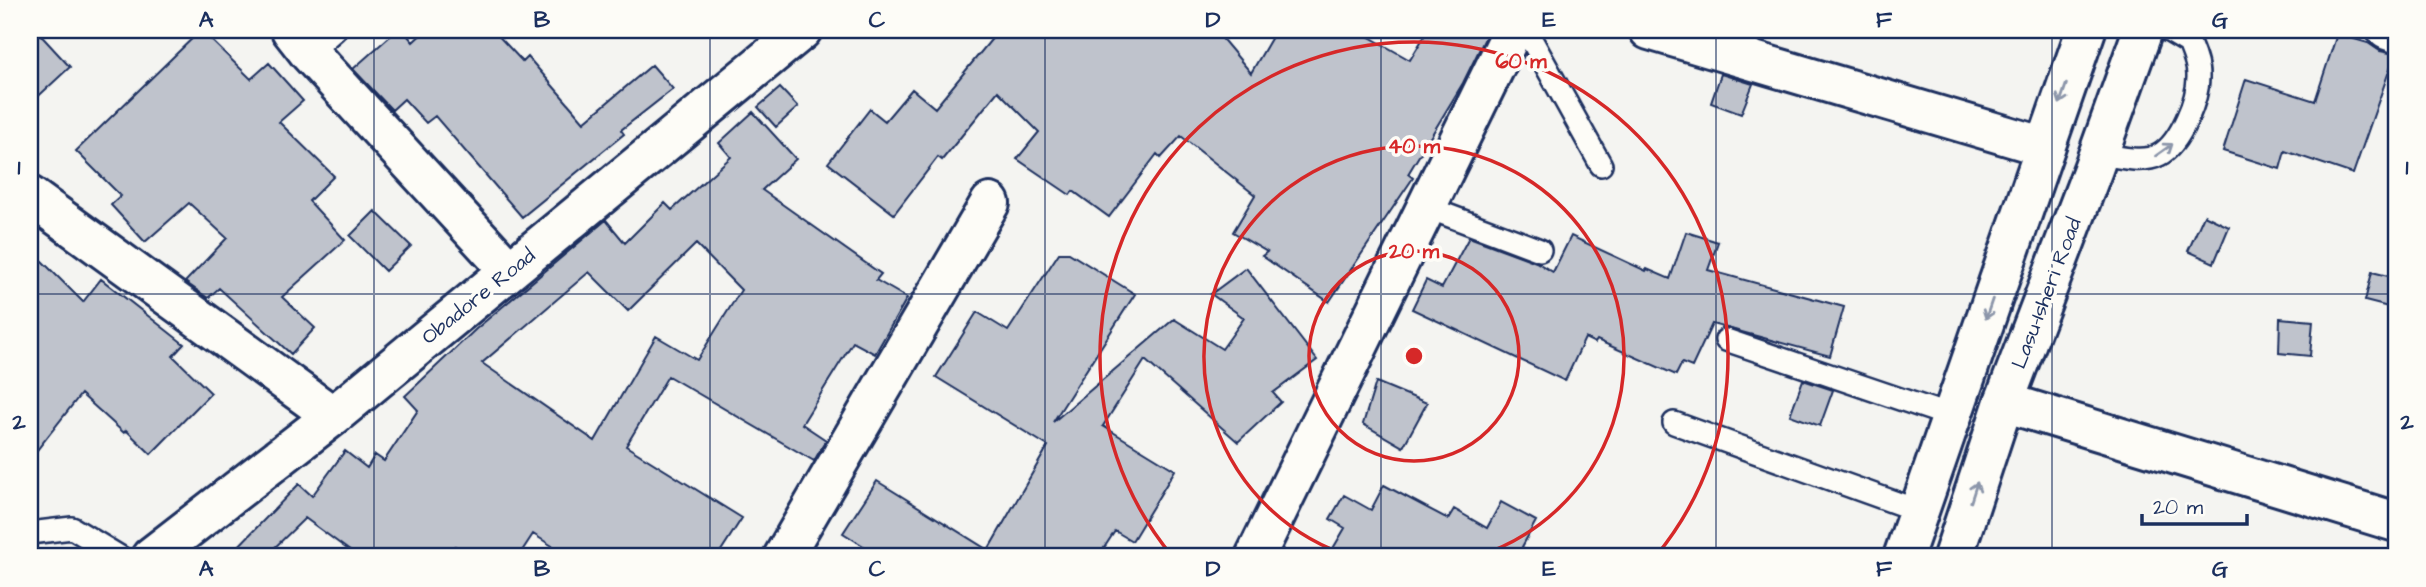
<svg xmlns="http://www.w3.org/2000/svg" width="2426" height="587" viewBox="0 0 2426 587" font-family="'Architects Daughter',sans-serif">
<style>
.building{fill:#bfc3cc;stroke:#1b2f5e;stroke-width:2;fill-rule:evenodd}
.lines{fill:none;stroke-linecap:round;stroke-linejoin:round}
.lane-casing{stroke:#1b2f5e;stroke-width:26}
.street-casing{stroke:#1b2f5e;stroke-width:44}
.primary-casing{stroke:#1b2f5e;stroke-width:44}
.lane{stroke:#fdfcf7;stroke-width:21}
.street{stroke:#fdfcf7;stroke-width:38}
.primary{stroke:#fdfcf7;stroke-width:38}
.oneway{stroke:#8c96aa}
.grid{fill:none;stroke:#1b2f5e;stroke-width:2;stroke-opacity:0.55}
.ring{fill:none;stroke:#d62828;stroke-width:3.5}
.labels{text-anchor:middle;stroke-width:7;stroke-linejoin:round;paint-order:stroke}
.street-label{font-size:21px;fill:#1b2f5e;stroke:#fdfcf7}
.centre{fill:#d62828;stroke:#fdfcf7;stroke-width:3.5}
.ring-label{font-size:21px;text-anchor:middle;font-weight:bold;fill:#d62828;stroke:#fdfcf7;stroke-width:7;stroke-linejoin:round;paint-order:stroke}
.neatline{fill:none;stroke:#1b2f5e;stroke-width:2.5}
.grid-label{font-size:23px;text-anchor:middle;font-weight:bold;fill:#1b2f5e}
</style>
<rect width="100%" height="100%" fill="#f4f4f1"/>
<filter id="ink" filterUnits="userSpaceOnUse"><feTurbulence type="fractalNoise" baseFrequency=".0143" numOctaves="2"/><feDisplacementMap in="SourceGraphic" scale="14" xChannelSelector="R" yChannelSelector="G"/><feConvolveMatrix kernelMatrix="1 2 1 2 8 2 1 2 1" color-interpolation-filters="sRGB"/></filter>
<g filter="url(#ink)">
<path class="building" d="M 30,30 L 36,30 L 70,67 L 30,104 Z
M 201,30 L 251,79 L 269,63 L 303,101 L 279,122 L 334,176 L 309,201 L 345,240 L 282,297 L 315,328 L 291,354 L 219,288 L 208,298 L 185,282 L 227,238 L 189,203 L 145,242 L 111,205 L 121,196 L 76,151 Z
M 397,30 L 403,30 L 413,42 L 426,30 L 493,30 L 523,62 L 528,57 L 584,122 L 652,65 L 673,89 L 621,130 L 624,134 L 522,217 L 435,116 L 426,123 L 404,99 L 392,110 L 353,69 Z
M 999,30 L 1210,30 L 1220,36 L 1251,73 L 1276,30 L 1357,30 L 1410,60 L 1428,30 L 1489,30 L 1463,83 L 1408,174 L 1413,178 L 1329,302 L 1262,256 L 1267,252 L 1233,232 L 1255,195 L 1181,136 L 1161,158 L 1157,154 L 1109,217 L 1073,191 L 1070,195 L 1017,159 L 1039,132 L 998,91 L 942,160 L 938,157 L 894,214 L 828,163 L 870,109 L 885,121 L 912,89 L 935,108 Z
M 2337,34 L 2368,43 L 2380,51 L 2395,54 L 2353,174 L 2285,151 L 2280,169 L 2223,151 L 2246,79 L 2315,101 Z
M 1721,74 L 1753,84 L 1741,114 L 1711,103 Z
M 780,88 L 798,107 L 776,127 L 758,107 Z
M 753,112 L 796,159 L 762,190 L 881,274 L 876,280 L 907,298 L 875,354 L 853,342 L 802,424 L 826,440 L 814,461 L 668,376 L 626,446 L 742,518 L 717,557 L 570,557 L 533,534 L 518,557 L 472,557 L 455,546 L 447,557 L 358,557 L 305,518 L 265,557 L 228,557 L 299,484 L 312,496 L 345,451 L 367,468 L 375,455 L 384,461 L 418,410 L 405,396 L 476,329 L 606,220 L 625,243 L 665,203 L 672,210 L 731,157 L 719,143 ZM 696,244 L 741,290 L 697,360 L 656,336 L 595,441 L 482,363 L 589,272 L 628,311 Z
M 375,211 L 411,246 L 385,271 L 350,236 Z
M 2204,215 L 2229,227 L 2214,263 L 2188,251 Z
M 1686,232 L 1718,242 L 1708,270 L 1844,307 L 1830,356 L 1712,324 L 1692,367 L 1682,363 L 1676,375 L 1597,340 L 1595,343 L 1585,338 L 1565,381 L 1412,309 L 1426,280 L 1442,288 L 1469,237 L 1536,262 L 1553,272 L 1571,236 L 1646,271 L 1647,269 L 1670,279 Z
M 30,249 L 83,302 L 101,279 L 184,344 L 173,356 L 211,393 L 151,454 L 126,430 L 124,433 L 81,394 L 30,459 Z
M 1059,253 L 1069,253 L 1135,294 L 1053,422 L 1174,319 L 1222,349 L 1244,318 L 1211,294 L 1246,268 L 1317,360 L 1273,393 L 1281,402 L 1238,442 L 1145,360 L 1103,426 L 1175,470 L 1132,541 L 1115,531 L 1098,557 L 881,557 L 843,533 L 877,481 L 988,550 L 1048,446 L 936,377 L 977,312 L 1008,331 Z
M 2372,272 L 2396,278 L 2396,309 L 2365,301 Z
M 2280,318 L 2313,321 L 2310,356 L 2279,353 Z
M 1803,380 L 1833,390 L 1820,426 L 1790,415 Z
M 1376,382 L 1427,403 L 1403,447 L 1363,424 Z
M 1384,485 L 1448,519 L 1454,509 L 1487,528 L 1501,502 L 1536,521 L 1522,547 L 1539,557 L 1328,557 L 1345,528 L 1330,519 L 1344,495 L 1371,510 Z"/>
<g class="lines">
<g class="lane-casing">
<path id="lane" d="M 1526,30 L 1601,165
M 309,53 L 335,30
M 2099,154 C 2116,156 2142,164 2159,155 C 2180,144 2199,98 2198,75 C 2198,64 2193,53 2189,43 L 2167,30
M 1426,207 L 1540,250
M 1726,340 L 1953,417
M 1674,423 L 1919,511
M 30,533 L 72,528 L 120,557"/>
</g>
<g class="street-casing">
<path id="street" d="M 291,30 L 309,53 L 509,270
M 1649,30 L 2045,147
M 2387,30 L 2396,33
M 30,196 L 333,416
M 2004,402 L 2396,522
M 151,557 L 333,416 L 802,30
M 783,557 L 990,203
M 1255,557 L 1513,30"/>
</g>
<g class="primary-casing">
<path id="primary" d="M 1903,557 L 2086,30
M 1953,557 L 2004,402 L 2093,169 L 2143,30"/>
</g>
<use href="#lane" class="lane"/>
<use href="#street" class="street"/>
<use href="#primary" class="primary"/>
</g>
<defs><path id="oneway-shaft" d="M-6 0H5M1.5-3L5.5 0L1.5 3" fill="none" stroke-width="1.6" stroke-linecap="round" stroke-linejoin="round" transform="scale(1.75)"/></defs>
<g class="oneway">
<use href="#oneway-shaft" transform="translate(2063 94) rotate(109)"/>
<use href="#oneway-shaft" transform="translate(2164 150) rotate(-35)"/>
<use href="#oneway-shaft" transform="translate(1989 309) rotate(109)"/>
<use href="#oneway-shaft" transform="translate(1974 492) rotate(-72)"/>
</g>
</g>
<path class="grid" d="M 374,30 L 374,557M 710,30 L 710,557M 1045,30 L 1045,557M 1381,30 L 1381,557M 1716,30 L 1716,557M 2052,30 L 2052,557M 30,294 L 2396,294"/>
<g class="ring">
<circle cx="1414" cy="356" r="105"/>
<path d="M1353 557A210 210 0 1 1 1475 557"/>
<path d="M1172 556A314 314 0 1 1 1656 556"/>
</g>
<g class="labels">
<g class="street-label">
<text transform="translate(2046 293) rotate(-69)" y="7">Lasu-Isheri Road</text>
<text transform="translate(478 296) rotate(-39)" y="7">Obadore Road</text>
</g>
</g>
<circle cx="1414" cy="356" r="10" class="centre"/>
<g class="ring-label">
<text x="1521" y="68">60 m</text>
<text x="1414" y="153">40 m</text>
<text x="1414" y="258">20 m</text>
</g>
<rect width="2426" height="587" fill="none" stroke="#fdfcf7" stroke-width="77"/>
<path d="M2142 514v10h105v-10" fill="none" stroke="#1b2f5e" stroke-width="3.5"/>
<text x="2153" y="514" font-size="21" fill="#1b2f5e" stroke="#fdfcf7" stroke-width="5" paint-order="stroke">20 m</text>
<rect x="38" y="38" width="2350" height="510" class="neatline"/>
<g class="grid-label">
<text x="206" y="27">A</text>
<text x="542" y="27">B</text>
<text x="877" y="27">C</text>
<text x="1213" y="27">D</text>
<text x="1549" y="27">E</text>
<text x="1884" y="27">F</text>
<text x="2220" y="27">G</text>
<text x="19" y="174">1</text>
<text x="2407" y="174">1</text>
<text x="19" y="429">2</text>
<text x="2407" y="429">2</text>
<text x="206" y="576">A</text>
<text x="542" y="576">B</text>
<text x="877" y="576">C</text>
<text x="1213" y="576">D</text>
<text x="1549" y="576">E</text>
<text x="1884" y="576">F</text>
<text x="2220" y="576">G</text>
</g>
</svg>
